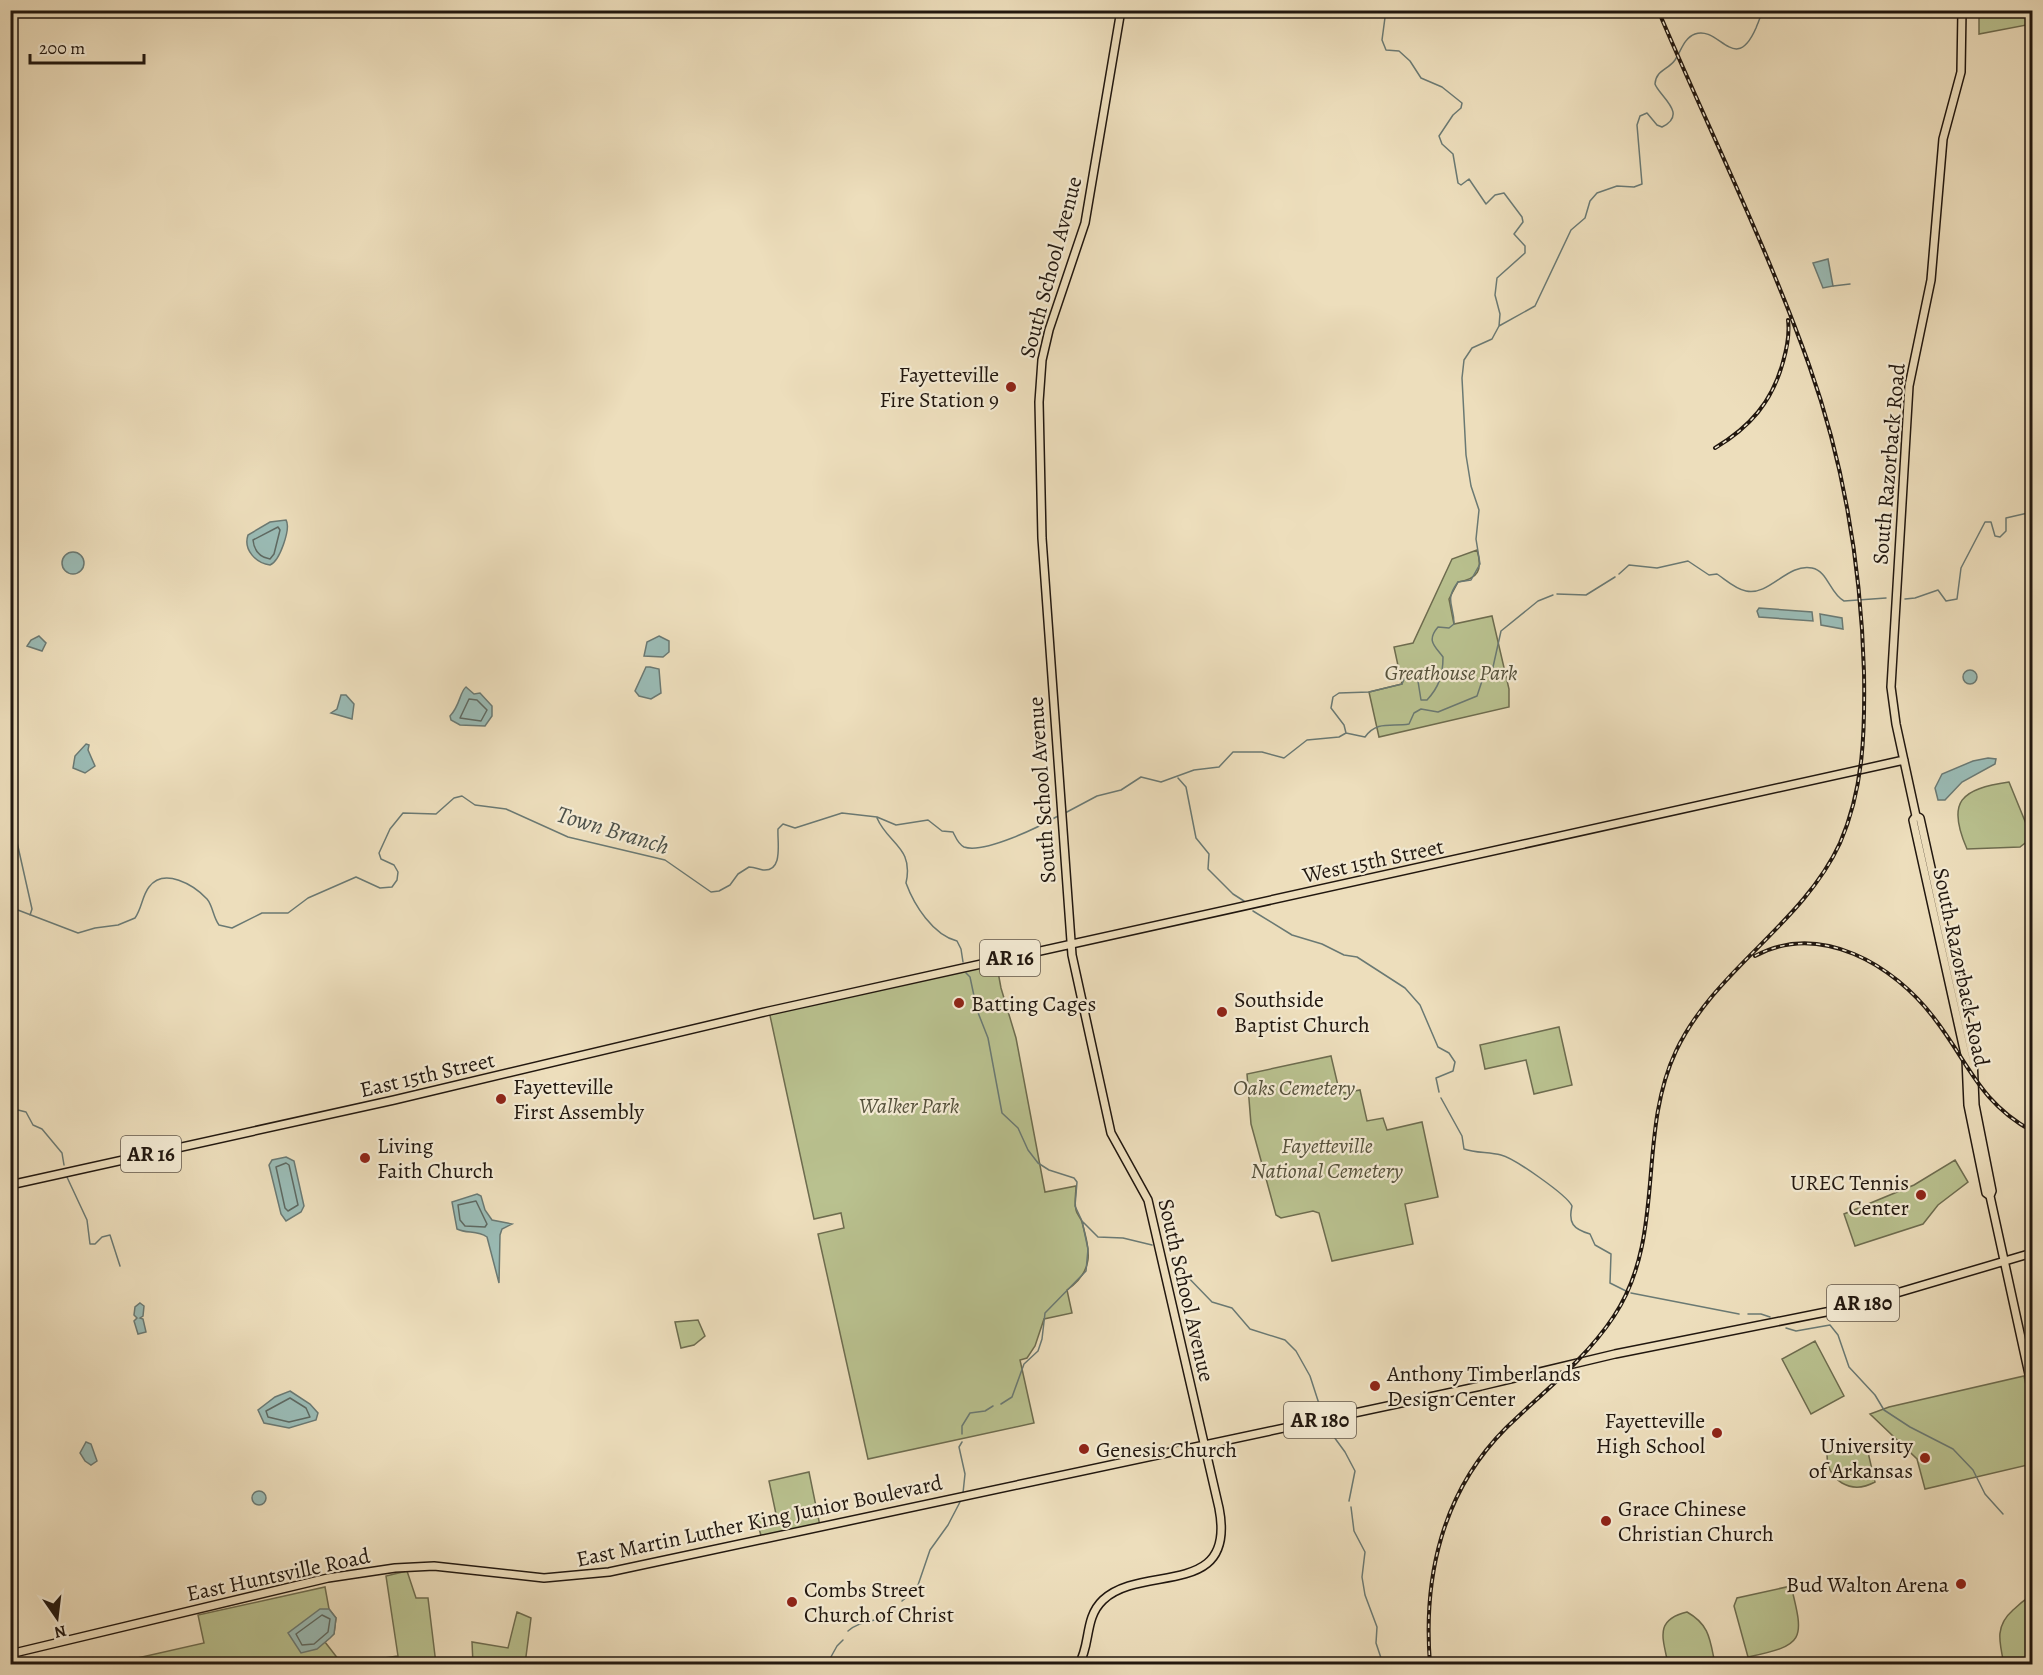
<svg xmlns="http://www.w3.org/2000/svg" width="2043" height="1675" viewBox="0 0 2043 1675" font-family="Alegreya,serif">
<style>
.green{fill:#b9c18f;stroke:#6d6c4f;stroke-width:1.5}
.water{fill:#9abbb5;stroke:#6a7973;stroke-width:1.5}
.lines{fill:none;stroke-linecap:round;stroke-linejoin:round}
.shore{stroke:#5e6962;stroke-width:1.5}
.stream{stroke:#6a7973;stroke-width:1.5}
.major-casing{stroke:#21170f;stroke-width:10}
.major{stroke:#eddebc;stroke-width:7}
.rail-casing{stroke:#21170f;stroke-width:4}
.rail{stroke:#f3ead3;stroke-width:1.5;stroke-dasharray:4.5;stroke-linecap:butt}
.poi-dot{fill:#8f2418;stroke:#f3ead3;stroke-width:2}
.labels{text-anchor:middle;stroke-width:4.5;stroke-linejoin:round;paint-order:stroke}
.shield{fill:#f3ead3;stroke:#60564a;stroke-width:1.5}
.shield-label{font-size:21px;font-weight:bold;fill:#21170f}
.street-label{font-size:22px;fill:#21170f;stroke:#f3ead3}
.poi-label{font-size:22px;fill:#21170f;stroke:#f3ead3;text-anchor:start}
.park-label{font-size:22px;font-style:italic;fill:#56523c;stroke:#f3ead3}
.water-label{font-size:24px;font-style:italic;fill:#4b5049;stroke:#f3ead3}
</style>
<rect width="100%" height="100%" fill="#eddebc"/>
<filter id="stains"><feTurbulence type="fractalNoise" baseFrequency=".00333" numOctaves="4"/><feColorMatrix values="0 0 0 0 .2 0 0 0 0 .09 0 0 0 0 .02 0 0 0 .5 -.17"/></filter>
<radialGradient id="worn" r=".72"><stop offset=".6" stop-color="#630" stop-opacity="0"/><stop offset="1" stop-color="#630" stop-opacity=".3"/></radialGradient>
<path class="green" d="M 1979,11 L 2032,11 L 2032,24 L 1979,34 Z
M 1477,550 C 1483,570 1478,579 1458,582 L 1449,599 L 1454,624 L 1492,616 L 1509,689 L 1509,707 L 1379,737 L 1369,692 L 1402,684 L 1394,647 L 1413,643 L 1452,559 Z
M 2009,782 L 2029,831 L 2029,840 L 2020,847 L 1967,849 C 1946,801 1961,789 2009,782 Z
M 996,961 L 1001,988 L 1016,1038 L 1045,1192 L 1076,1186 C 1076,1194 1074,1202 1076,1210 C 1077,1215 1081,1218 1082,1222 C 1090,1252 1095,1270 1067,1290 L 1072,1313 L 1044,1319 L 1035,1346 L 1027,1358 L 1020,1360 L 1034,1423 L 868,1459 L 818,1234 L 844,1228 L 841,1213 L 814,1219 L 769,1011 Z
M 1559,1027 L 1572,1085 L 1534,1094 L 1526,1060 L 1485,1069 L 1480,1045 Z
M 1331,1056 L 1339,1090 L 1345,1093 L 1360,1090 L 1367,1121 L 1383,1118 L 1387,1130 L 1422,1122 L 1438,1197 L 1405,1204 L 1413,1244 L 1332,1261 L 1319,1213 L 1313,1211 L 1281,1218 L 1276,1215 L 1251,1124 L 1247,1074 Z
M 1955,1160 L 1968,1182 L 1938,1205 L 1923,1224 L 1855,1246 L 1844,1214 L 1914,1185 Z
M 698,1320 L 705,1336 L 694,1345 L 681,1348 L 675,1322 Z
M 1815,1341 L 1844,1396 L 1811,1414 L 1782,1359 Z
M 2024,1376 L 2032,1412 L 2032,1464 L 1925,1489 L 1917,1459 L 1870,1414 L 1889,1407 Z
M 1862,1445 L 1867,1448 L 1875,1482 C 1851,1495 1827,1481 1827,1454 Z
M 809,1472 L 820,1526 L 762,1539 L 756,1518 L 776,1514 L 769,1481 Z
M 407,1571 L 416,1598 L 428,1598 L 436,1664 L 111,1664 L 204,1643 L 198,1615 L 325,1587 L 329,1609 L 336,1618 L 334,1634 L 325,1642 L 342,1664 L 398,1656 L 386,1576 Z
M 1791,1586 C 1805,1641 1804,1645 1748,1657 L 1734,1606 L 1737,1598 Z
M 2032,1596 L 2032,1664 L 2004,1664 C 1999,1641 1995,1626 2013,1610 C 2020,1604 2024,1599 2032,1596 Z
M 517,1612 L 531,1618 L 525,1664 L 473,1664 L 472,1642 L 508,1648 Z
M 1687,1612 C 1710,1625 1710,1640 1715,1664 L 1668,1664 C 1663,1638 1654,1620 1687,1612 Z"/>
<path class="water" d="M 1828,259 L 1833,286 L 1823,288 L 1813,263 Z
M 286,520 C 291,528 280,561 270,565 C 256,563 243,550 248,535 L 270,522 Z
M62 563a11 11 0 1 1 22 0a11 11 0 1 1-22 0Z
M 1759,608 L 1812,612 L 1813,621 L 1759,617 L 1757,611 Z
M 1820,614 L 1842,618 L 1843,629 L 1821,625 Z
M 39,636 L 46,643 L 42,651 L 27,646 L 31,640 Z
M 659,636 L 669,641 L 669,652 L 663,657 L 644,656 L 647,642 Z
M 650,667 L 659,669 L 661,693 L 651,699 L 639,696 L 635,691 L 646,667 Z
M1963 677a7 7 0 1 1 14 0a7 7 0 1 1-14 0Z
M 466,687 L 474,694 L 480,693 L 492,706 L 492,716 L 485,726 L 460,725 L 451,720 L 450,716 C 460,706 460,691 466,687 Z
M 341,695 L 346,695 L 354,704 L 352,719 L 331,713 L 337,709 Z
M 86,744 L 89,745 L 88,750 L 95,766 L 85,773 L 73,768 L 75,756 Z
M 1988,758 L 1996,759 L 1995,764 L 1962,782 L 1945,800 L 1938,800 L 1935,788 L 1942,774 L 1973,761 Z
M 286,1157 L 294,1161 L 304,1206 L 301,1212 L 286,1221 L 281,1214 L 269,1165 L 272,1160 Z
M 477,1194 L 481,1196 L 485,1210 L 492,1220 L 512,1224 L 502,1229 L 500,1235 L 499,1283 L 487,1237 C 477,1230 467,1234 457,1229 L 452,1202 Z
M 140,1303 L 144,1306 L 143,1316 L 140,1318 L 143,1319 L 146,1332 L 138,1334 L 134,1321 L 137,1318 L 134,1315 L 135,1307 Z
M 290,1391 L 310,1404 L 318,1413 L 316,1420 L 289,1428 L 264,1423 L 258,1410 L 275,1397 Z
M 86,1442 L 91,1444 L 97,1461 L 91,1465 L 85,1461 L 80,1453 Z
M252 1498a7 7 0 1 1 14 0a7 7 0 1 1-14 0Z
M 320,1609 L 329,1609 L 336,1618 L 334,1634 L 330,1638 L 317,1649 L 301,1653 L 288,1633 Z"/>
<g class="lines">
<path class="shore" d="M 278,527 L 280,530 L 274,554 L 270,559 C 259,557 254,550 253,540 Z
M 469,699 L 477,700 L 487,710 L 481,721 L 460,718 Z
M 286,1163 L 289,1165 L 298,1205 L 288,1211 L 285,1208 L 276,1167 Z
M 476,1201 L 487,1224 L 485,1227 L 465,1226 L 460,1220 L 458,1205 Z
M 290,1398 L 306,1408 L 310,1417 L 289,1422 L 268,1417 L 266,1411 Z
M 322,1615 L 330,1619 L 328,1632 L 314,1644 L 302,1645 L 296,1634 Z"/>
<path class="stream" d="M 1386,10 L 1382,40 L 1386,50 L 1399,51 L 1410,61 L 1421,78 L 1442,87 L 1462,103 L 1461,108 L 1453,115 L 1439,136 L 1442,144 L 1453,154 L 1458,183 L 1461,185 L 1469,179 L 1486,204 L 1495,195 L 1504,193 L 1522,217 L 1523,222 L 1514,234 L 1525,246 L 1525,253 L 1497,278 L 1495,295 L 1500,314 L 1499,326
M 1833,286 L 1850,284
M 1619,574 L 1629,565 L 1657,568 L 1688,561 L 1709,575 L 1717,574 C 1726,580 1735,589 1746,591 C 1770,596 1787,563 1812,568 C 1828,571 1830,594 1844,601 L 1886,598
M 1557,594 L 1586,595 L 1615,577
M 1905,599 L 1915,598 L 1938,590 L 1946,601 L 1957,599 L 1961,568 L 1985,522 L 1991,522 L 1995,536 L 2000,537 L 2006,531 L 2006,518 L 2032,512
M 1346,733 L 1344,725 L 1331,708 L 1333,697 L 1339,693 L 1369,692 L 1402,684 L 1405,677 L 1413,673 L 1417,675 L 1421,700 L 1427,700 C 1439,687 1443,675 1443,657 C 1435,646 1426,641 1438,627 L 1449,628 L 1454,624 C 1454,604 1444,601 1458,582 L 1471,580 L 1480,564 L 1476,539 L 1479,510 L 1471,486 L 1466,455 L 1462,378 L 1464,360 L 1472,348 L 1492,339 L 1499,326 L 1535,306 L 1571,230 L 1585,218 L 1590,201 L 1597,193 L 1617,186 L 1634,187 L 1642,184 L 1637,125 L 1640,116 L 1647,113 L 1657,125 L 1662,127 C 1689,114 1659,96 1655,84 C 1656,70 1668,70 1675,60 C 1681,51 1684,38 1695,34 C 1719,25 1735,76 1756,28 C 1758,22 1761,18 1762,10
M 1178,778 L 1186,787 L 1196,838 L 1209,854 L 1208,869 L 1233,894 L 1244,901
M 10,811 L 32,909 L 30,915
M 1065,813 L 1097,796 L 1121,790 L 1141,777 L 1161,782 L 1194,770 L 1219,767 L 1233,752 L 1262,752 L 1284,758 L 1307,740 L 1339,737 L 1346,733 L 1365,737 C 1377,720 1392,727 1409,724 L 1414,713 L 1421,709 L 1438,712 L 1477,696 L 1483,678 L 1493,667 L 1501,631 L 1538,601 L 1553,595
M 877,818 C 888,844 914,847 906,883 C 914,905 933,935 957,941 L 961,949 L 963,962
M 10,907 L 78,933 L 95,928 L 118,925 L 135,918 C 142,908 142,896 149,887 C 164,867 194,885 207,899 C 213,906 213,917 219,925 L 232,928 L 262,913 L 288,913 L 308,898 L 356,877 L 380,888 L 392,887 L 397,880 L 398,872 L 394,865 L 381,859 L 379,853 L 390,829 L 403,813 L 436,814 L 454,798 L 462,796 L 475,805 L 506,809 L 568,837 L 665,860 L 711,892 L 719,891 L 730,885 L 738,874 L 749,867 C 755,867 758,869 763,870 C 784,872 777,841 778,829 L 783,824 L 795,828 L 842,813 L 877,817 L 896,825 L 928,820 L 942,831 L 953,832 C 956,838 958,844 964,847 C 984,854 1039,827 1058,816
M 1253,911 L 1292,935 L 1322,944 L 1344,955 L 1357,957 L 1405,988 L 1420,1005 L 1438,1047 L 1449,1053 L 1455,1062 L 1453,1071 L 1436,1078 L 1439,1092
M 966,973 L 970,977 L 977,1010 L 988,1038 L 1002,1113 L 1018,1128 L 1028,1150 L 1038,1163 L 1049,1170 L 1074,1178 L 1077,1182 L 1075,1206 L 1082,1221 L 1088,1249 L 1086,1271 L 1045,1313 L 1042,1339 L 1038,1351 L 1024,1364 L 1012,1397 L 1001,1404
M 1441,1098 L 1462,1136 L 1464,1149 C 1475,1153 1489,1152 1501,1155 C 1514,1158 1567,1195 1572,1206 C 1568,1223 1573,1229 1590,1234 L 1595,1245 L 1611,1254 L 1610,1283 L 1626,1291
M 10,1108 L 26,1112 L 33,1125 L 42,1129 L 62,1153 L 64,1165
M 66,1175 L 87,1220 L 90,1244 L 95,1244 L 102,1237 L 110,1235 L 120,1266
M 1083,1222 L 1098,1237 L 1123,1238 L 1152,1245
M 1181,1270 L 1212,1302 L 1232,1308 L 1250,1329 L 1285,1340 L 1296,1351 L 1310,1376 L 1322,1413
M 1631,1293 L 1739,1314
M 1748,1314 L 1761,1314 L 1770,1317
M 1786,1328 L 1796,1331 L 1830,1325 L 1838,1335 L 1849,1367 L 1875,1395 L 1884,1410 L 1910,1427 L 1953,1449 L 1973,1470 L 1985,1494 L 2003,1514
M 1326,1426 L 1345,1452 L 1355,1471 L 1349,1501
M 962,1434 L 962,1426 L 970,1413 L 985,1411 L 993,1406
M 962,1442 L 959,1447 L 965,1474 L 963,1493
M 1351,1507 L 1354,1531 L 1365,1552 L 1362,1577 L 1365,1595 L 1377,1627 L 1376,1643 L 1383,1664
M 902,1601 L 917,1588 L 930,1550 L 948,1525 L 960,1502
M 848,1631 C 862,1618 886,1623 896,1608
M 827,1664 L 837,1646 L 843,1640"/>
<g class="major-casing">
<path id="major" d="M 1962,10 L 1961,72 L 1943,139 L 1931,280 L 1909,386 L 1891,687 L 1896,724 L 1916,816 L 1920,818 L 1973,1058 L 1975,1105 L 1992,1191 L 1990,1196 L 2032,1388
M 1916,816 L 1913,820 L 1966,1059 L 1968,1105 L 1986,1193 L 1990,1196
M 10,1185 L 394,1100 L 769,1011 L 1904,760
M 10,1654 L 328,1578 L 395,1568 L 434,1566 L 544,1578 L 609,1572 L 1481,1386 L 1615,1354 L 1846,1308 L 2032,1253
M 1079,1664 C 1091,1644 1084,1618 1103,1600 C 1142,1563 1237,1600 1219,1508 L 1148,1200 L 1111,1133 L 1072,955 L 1042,538 L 1039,402 L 1042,360 L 1049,330 L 1085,223 L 1121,10"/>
</g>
<use href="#major" class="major"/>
<g class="rail-casing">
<path id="rail" d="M 1715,448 C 1750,427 1772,402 1783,362 C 1787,348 1790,335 1788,320
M 1755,956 C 1820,921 1894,965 1934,1018 C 1969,1063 1979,1102 2032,1131
M 1430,1664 C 1423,1577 1442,1492 1506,1428 C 1543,1392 1585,1360 1614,1316 C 1667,1236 1636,1136 1676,1051 C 1715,969 1802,925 1840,843 C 1864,788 1865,730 1864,672 C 1861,568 1844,463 1809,365 C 1766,244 1708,128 1658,10"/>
</g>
<use href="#rail" class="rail"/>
</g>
<g class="poi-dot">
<circle cx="1011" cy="387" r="6"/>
<circle cx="959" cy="1003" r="6"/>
<circle cx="1222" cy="1012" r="6"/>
<circle cx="501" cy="1099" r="6"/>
<circle cx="365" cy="1158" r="6"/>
<circle cx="1921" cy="1195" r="6"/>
<circle cx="1375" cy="1386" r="6"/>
<circle cx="1717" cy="1433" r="6"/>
<circle cx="1084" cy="1449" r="6"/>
<circle cx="1925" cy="1458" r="6"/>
<circle cx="1606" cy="1521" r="6"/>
<circle cx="1961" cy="1584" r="6"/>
<circle cx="792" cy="1602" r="6"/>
</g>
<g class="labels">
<g class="shield">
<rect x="980" y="940" width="60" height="36" rx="4.5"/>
<rect x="121" y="1136" width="60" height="36" rx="4.5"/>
<rect x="1827" y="1285" width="72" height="36" rx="4.5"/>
<rect x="1284" y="1402" width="72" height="36" rx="4.5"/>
</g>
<g class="shield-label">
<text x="1010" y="965">AR 16</text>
<text x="151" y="1161">AR 16</text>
<text x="1863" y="1310">AR 180</text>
<text x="1320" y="1427">AR 180</text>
</g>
<g class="street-label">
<text transform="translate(1050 267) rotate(-75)" y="8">South School Avenue</text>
<text transform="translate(1888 464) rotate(-85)" y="8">South Razorback Road</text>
<text transform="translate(1041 790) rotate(-94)" y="8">South School Avenue</text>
<text transform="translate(1373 860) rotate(-12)" y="8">West 15th Street</text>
<text transform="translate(1962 967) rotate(78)" y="8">South Razorback Road</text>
<text transform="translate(427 1074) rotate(-13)" y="8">East 15th Street</text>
<text transform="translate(1187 1290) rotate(77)" y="8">South School Avenue</text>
<text transform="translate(759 1520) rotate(-12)" y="8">East Martin Luther King Junior Boulevard</text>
<text transform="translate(278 1574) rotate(-12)" y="8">East Huntsville Road</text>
</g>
<g class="poi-label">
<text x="999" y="382" text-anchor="end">Fayetteville<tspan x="999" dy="25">Fire Station 9</tspan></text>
<text x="1234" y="1007">Southside<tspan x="1234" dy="25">Baptist Church</tspan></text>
<text x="971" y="1011">Batting Cages</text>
<text x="513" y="1094">Fayetteville<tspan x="513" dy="25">First Assembly</tspan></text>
<text x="377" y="1153">Living<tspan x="377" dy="25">Faith Church</tspan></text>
<text x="1909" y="1190" text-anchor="end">UREC Tennis<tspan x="1909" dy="25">Center</tspan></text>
<text x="1387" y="1381">Anthony Timberlands<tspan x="1387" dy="25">Design Center</tspan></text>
<text x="1705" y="1428" text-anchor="end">Fayetteville<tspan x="1705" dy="25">High School</tspan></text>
<text x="1913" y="1453" text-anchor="end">University<tspan x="1913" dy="25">of Arkansas</tspan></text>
<text x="1096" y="1457">Genesis Church</text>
<text x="1618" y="1516">Grace Chinese<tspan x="1618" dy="25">Christian Church</tspan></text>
<text x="1949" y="1592" text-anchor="end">Bud Walton Arena</text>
<text x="804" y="1597">Combs Street<tspan x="804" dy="25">Church of Christ</tspan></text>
</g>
<g class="park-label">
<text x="1451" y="680">Greathouse Park</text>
<text x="1294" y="1095">Oaks Cemetery</text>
<text x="909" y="1113">Walker Park</text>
<text x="1327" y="1153">Fayetteville<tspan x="1327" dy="25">National Cemetery</tspan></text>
</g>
<g class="water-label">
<text transform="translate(613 830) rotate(17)" y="8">Town Branch</text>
</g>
</g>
<rect width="2043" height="1675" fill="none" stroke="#eddebc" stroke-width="36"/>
<rect x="12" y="12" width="2019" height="1651" fill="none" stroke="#21170f" stroke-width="3"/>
<rect x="18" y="18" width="2007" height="1639" fill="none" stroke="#21170f" stroke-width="1.5"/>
<g transform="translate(57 1618) rotate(166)" stroke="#f3ead3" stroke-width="4.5" paint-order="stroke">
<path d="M0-4.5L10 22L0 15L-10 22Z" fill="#21170f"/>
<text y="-9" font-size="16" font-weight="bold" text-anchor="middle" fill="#21170f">N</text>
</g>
<path d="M30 54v9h114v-9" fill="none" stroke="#21170f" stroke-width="3"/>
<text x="39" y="54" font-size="18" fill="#21170f" stroke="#f3ead3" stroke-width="4.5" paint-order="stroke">200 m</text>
<rect width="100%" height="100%" filter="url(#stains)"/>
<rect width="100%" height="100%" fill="url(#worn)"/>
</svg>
